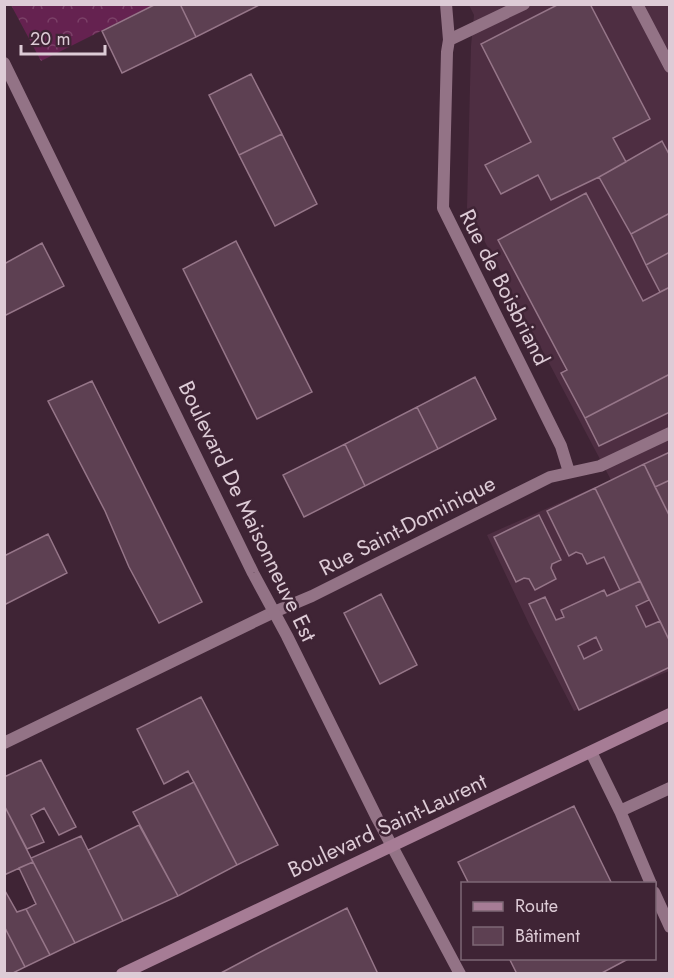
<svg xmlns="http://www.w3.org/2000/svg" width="674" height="978" viewBox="0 0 674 978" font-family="Jost,sans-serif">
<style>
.built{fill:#4e2e42}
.park{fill:url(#park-crowns)}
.building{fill:#5d4052;stroke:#967689;stroke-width:1.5;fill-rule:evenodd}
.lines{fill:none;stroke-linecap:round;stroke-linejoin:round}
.service{stroke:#937386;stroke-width:12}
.minor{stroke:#937386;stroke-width:12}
.tertiary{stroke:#937386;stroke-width:12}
.secondary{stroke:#a67c95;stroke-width:12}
.labels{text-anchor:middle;stroke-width:5;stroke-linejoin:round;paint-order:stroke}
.street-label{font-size:22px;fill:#ddcbd6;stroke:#3f2435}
</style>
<defs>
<pattern id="park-crowns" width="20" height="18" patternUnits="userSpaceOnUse" patternTransform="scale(1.5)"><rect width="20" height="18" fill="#652250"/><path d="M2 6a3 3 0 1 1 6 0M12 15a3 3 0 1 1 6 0" fill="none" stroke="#7b4168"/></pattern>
</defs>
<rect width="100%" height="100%" fill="#3f2435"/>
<path class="built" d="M 469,5 L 669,5 L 669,671 L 574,711 L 529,624 L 487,535 L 611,480 L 467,208 L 471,46 L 474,15 Z"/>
<path class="park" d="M 11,5 L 153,5 L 41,61 Z"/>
<path class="building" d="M 156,4 L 180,4 L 196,37 L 122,73 L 102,31 Z
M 180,4 L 261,4 L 196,37 Z
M 559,4 L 590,4 L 650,119 L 613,138 L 626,162 L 599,177 L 551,200 L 538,175 L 501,194 L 485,165 L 531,142 L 481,44 Z
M 251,74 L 282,134 L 239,155 L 209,95 Z
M 282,134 L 317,204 L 275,226 L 239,155 Z
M 662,141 L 670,156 L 670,213 L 631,234 L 599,177 Z
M 586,193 L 643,301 L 670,287 L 670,374 L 585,418 L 561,373 L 567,370 L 498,240 Z
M 670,213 L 670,252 L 646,265 L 631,234 Z
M 236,241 L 312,392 L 257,419 L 183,269 Z
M 42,243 L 64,286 L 4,316 L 4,264 Z
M 670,252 L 670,287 L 660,292 L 646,265 Z
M 670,374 L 670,412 L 599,446 L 585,418 Z
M 475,377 L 496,419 L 438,449 L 417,407 Z
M 92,381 L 202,602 L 159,623 L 129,567 L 105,511 L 48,401 Z
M 417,407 L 438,449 L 365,486 L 345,444 Z
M 345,444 L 365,486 L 304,517 L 283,475 Z
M 670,452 L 670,480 L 655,487 L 644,464 Z
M 644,464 L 670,517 L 670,642 L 595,488 Z
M 670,480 L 670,517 L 655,487 Z
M 595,488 L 640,581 L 620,590 L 604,557 L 587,564 L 582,554 L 576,552 L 569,556 L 547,511 Z
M 539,515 L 561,560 L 552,564 L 551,568 L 556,579 L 535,590 L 529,579 L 524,578 L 516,582 L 494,537 Z
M 48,534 L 67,573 L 4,605 L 4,556 Z
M 640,581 L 649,600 L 636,606 L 646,627 L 660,621 L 670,642 L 670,667 L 579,710 L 529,604 L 545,597 L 556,620 L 564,617 L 561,610 L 604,590 L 607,596 ZM 596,637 L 602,650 L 584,659 L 578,646 Z
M 381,594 L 417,665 L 380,684 L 344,613 Z
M 201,697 L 278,845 L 237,865 L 188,771 L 164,784 L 137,729 Z
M 41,760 L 76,827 L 59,835 L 44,808 L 31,815 L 44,842 L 27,849 L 4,805 L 4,777 Z
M 194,782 L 237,865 L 178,896 L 133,812 Z
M 4,805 L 33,862 L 4,875 Z
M 574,806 L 612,884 L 469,884 L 458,862 Z
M 139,825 L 178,896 L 123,921 L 88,850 Z
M 81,836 L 123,921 L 75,943 L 31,858 Z
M 33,862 L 75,943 L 50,955 L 26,909 L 36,904 L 19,868 Z
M 4,889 L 17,912 L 26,909 L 50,955 L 25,967 L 4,926 Z
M 347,908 L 378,974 L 219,974 L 270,947 Z
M 4,926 L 25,967 L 11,974 L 4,974 Z
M 509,958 L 630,958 L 600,974 L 517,974 Z"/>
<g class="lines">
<path class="service" d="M 591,752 L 620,811 L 651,884
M 620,811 L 670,788
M 654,892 L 670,927"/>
<path class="minor" d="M 446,4 L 449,40 L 447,52 L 443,208 L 561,446 L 569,472
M 449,40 L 524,4
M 4,743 L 274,612 L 312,596 L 550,477 L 600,466 L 670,433"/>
<path class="tertiary" d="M 637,4 L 670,67
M 4,63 L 253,573 L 287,636 L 377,818 L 460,974"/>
<path class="secondary" d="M 122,974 C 304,887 487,802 670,714"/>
</g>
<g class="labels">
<g class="street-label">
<text transform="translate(505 287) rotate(63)" y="8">Rue de Boisbriand</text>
<text transform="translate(248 511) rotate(64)" y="8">Boulevard De Maisonneuve Est</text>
<text transform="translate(407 525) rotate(-27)" y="8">Rue Saint-Dominique</text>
<text transform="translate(387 825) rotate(-25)" y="8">Boulevard Saint-Laurent</text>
</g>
</g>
<rect width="674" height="978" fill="none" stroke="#ddcbd6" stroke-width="12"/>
<rect x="461" y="882" width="195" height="78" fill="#3f2435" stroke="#7e6775" stroke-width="1.5"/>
<rect x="473" y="902" width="30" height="9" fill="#a67c95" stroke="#7e6775" stroke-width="1.5"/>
<text x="515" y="912" font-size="18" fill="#ddcbd6">Route</text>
<rect x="473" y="927" width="30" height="18" fill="#5d4052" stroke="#7e6775" stroke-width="1.5"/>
<text x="515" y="942" font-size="18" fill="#ddcbd6">Bâtiment</text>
<path d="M21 45v9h84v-9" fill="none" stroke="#ddcbd6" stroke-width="3"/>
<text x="30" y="45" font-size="18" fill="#ddcbd6" stroke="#3f2435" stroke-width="4.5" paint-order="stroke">20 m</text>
</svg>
